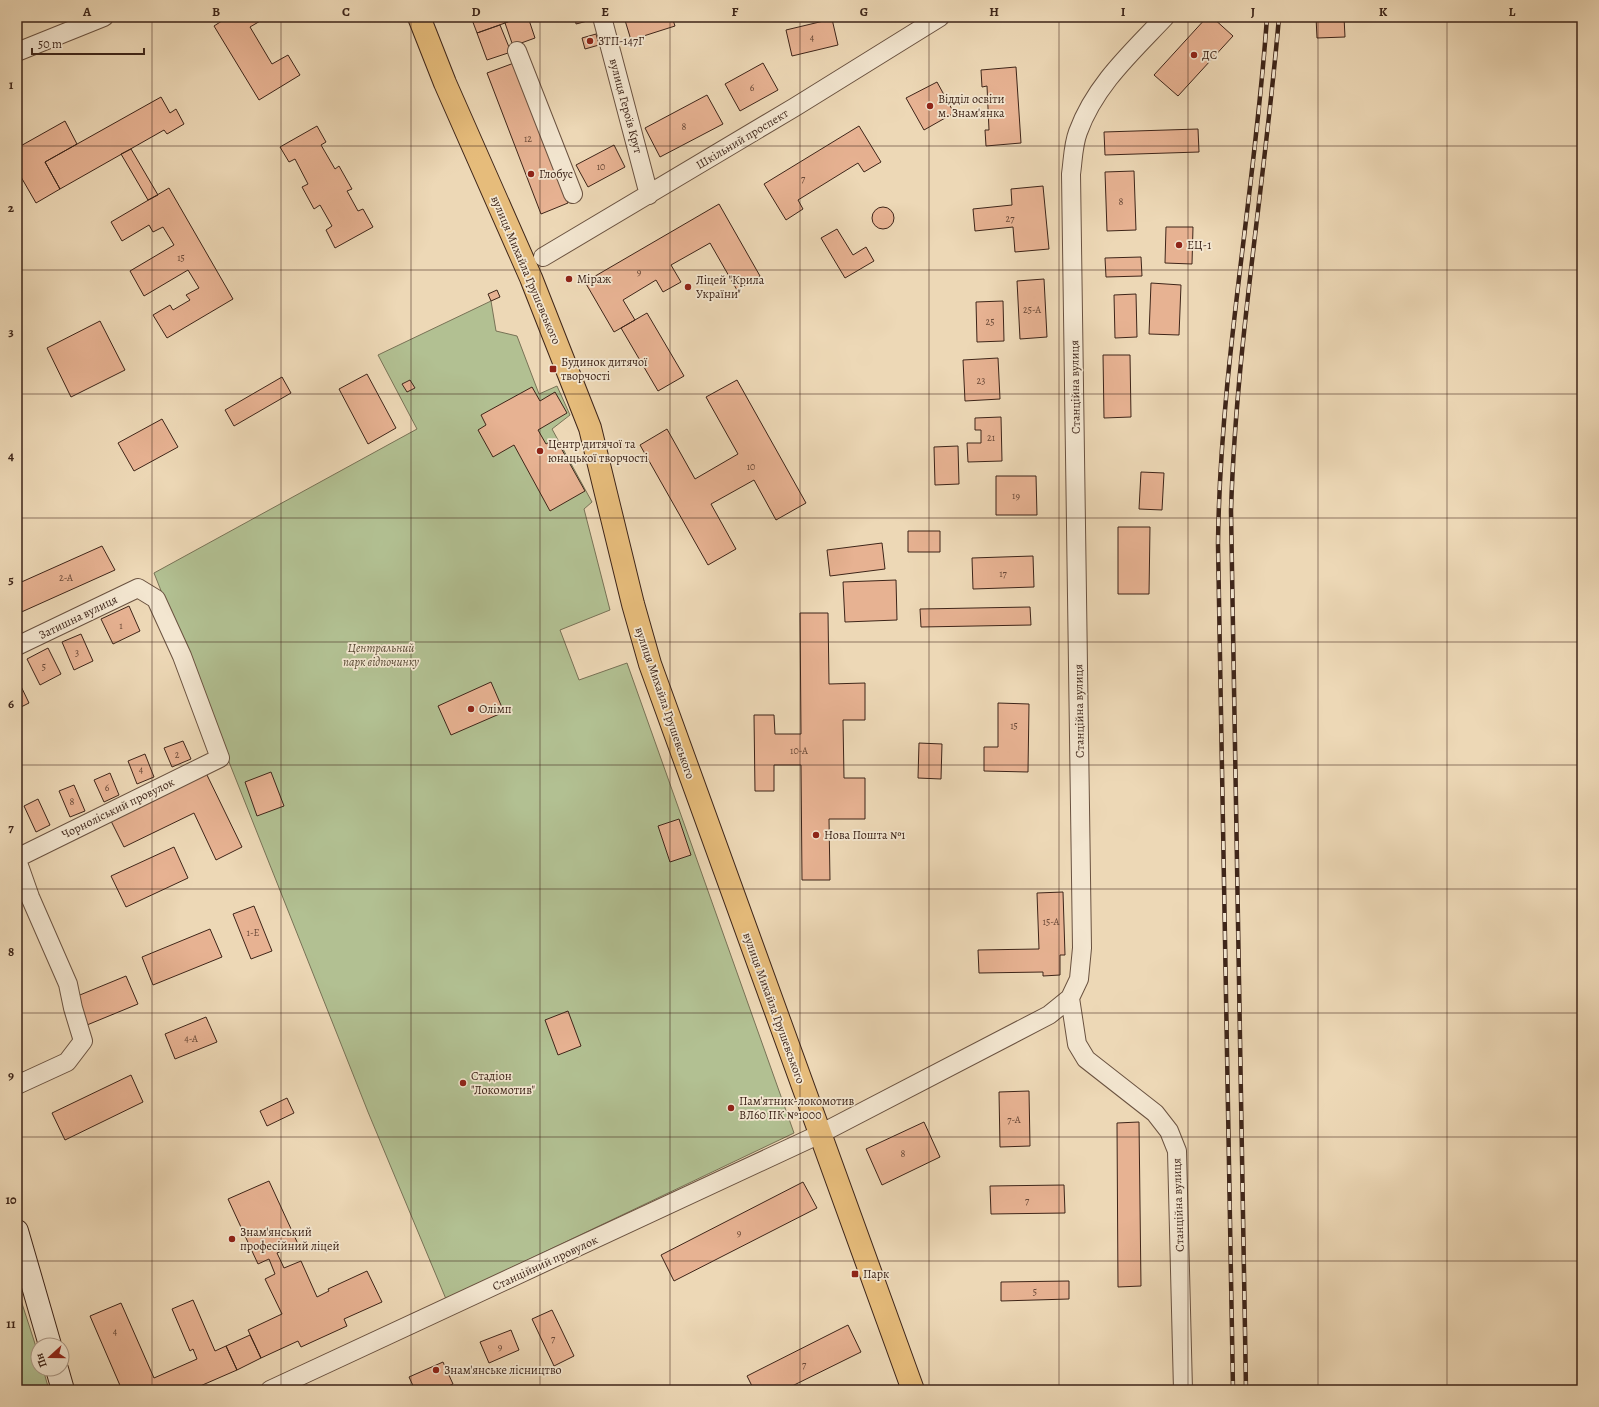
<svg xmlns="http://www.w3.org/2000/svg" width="1599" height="1407" viewBox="0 0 1599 1407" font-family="Alegreya,serif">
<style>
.green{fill:#b2c092;stroke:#787256}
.building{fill:#e7b292;stroke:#3e2519}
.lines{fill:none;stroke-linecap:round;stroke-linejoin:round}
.street-casing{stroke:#6a5240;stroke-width:20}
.secondary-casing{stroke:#3e2519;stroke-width:24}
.primary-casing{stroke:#3e2519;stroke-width:24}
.street{stroke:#f3e6d0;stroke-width:18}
.secondary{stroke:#f3e6d0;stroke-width:22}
.primary{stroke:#e6bc7b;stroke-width:22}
.rail-casing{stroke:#3e2519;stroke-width:4.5}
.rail{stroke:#f3e6d0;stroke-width:3;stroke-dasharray:9;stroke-linecap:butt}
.grid{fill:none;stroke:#3e2519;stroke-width:1;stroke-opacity:0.55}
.poi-dot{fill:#8f2418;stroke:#f3e6d0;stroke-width:1.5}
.labels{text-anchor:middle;stroke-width:3.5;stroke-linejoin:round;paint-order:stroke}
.number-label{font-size:10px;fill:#684837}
.poi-label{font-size:12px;fill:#3e2519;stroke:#f3e6d0;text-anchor:start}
.street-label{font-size:12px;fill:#3e2519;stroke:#f3e6d0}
.park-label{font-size:12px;font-style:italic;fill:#5b4c37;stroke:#f3e6d0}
.neatline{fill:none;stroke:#3e2519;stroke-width:1.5}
.grid-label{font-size:13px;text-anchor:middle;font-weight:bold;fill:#3e2519}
</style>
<rect width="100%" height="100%" fill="#edd8b6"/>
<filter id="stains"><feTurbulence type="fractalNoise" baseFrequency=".005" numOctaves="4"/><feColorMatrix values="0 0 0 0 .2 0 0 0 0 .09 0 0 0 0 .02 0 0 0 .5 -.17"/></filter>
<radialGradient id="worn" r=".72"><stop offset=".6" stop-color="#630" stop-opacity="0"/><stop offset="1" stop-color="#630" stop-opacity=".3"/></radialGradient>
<path class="green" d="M 491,301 L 496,331 L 517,336 L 539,394 L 557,386 L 570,415 L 552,429 L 592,502 L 584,509 L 610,610 L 560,630 L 579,680 L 627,663 L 794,1133 L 446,1299 L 368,1112 L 154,573 L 417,429 L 378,355 Z
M 17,1288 L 38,1353 L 38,1369 L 43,1369 L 49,1390 L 17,1390 Z"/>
<path class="building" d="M 228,17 L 267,17 L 250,27 L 272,64 L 288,55 L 300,75 L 259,100 L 214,26 Z
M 471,17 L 503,17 L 505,23 L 477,33 Z
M 503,17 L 520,17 L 505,23 Z
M 520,17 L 528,17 L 535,38 L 513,46 L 505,23 Z
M 575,17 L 594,17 L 595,19 L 576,24 Z
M 624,17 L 651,17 L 652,20 L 663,17 L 672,17 L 675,26 L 631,40 Z
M 1207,17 L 1212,17 L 1233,36 L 1178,96 L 1154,75 Z
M 1316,17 L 1344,17 L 1345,37 L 1317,38 Z
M 832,19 L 838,45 L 792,56 L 786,30 Z
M 500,25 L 511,52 L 487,60 L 477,33 Z
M 596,34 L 599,45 L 585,49 L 582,38 Z
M 514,63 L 568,203 L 541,214 L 487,73 Z
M 763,63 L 778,90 L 740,111 L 725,84 Z
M 1016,67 L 1021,143 L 986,146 L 985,130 L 989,130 L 987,86 L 982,87 L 981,70 Z
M 937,82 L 954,113 L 924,130 L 906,98 Z
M 707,95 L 723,124 L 660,157 L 645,128 Z
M 161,97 L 170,113 L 176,109 L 184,124 L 167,134 L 164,130 L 60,189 L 45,162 Z
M 65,121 L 77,144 L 45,162 L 60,189 L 36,203 L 17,170 L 17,148 Z
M 317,126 L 326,142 L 321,145 L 335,169 L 339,166 L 352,189 L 347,191 L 358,211 L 363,209 L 373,227 L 335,248 L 326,230 L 332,226 L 320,205 L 314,209 L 302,187 L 308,184 L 295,159 L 289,162 L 280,147 Z
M 859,126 L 881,162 L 864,172 L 858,163 L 798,200 L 803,209 L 786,220 L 764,184 Z
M 1198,129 L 1199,152 L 1105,155 L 1104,132 Z
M 614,145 L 625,167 L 588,187 L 576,165 Z
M 131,149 L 158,195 L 148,200 L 121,154 Z
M 1134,171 L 1136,230 L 1107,231 L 1105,172 Z
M 1043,186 L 1049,249 L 1015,252 L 1013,227 L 975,231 L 973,209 L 1012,205 L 1011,189 Z
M 169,188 L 233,299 L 167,338 L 153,315 L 170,305 L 173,310 L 190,300 L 186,295 L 199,288 L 188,270 L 144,296 L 130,271 L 174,245 L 163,227 L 153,232 L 149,225 L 122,241 L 111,222 Z
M 719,204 L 760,276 L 737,290 L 710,243 L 671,265 L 681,282 L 663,292 L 656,280 L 623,300 L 635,320 L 614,332 L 585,282 Z
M872 218a11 11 0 1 1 22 0a11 11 0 1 1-22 0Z
M 1166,227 L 1193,227 L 1192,264 L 1165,263 Z
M 837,229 L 853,255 L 866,247 L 874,261 L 845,278 L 821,238 Z
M 1141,257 L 1142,276 L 1106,277 L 1105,258 Z
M 1044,279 L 1047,337 L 1020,339 L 1017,281 Z
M 1151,283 L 1181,285 L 1179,335 L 1149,334 Z
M 497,290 L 500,297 L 491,301 L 488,294 Z
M 1136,294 L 1137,337 L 1115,338 L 1114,295 Z
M 1003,301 L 1004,341 L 977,342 L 976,302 Z
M 647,313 L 684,376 L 658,391 L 621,328 Z
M 100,321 L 125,370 L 71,397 L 47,348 Z
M 1103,355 L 1130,355 L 1131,417 L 1104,418 Z
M 998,358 L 1000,399 L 965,401 L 963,360 Z
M 367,374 L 396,428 L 368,444 L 339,389 Z
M 282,377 L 291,393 L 234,426 L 225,410 Z
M 410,380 L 415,388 L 407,392 L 402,384 Z
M 737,380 L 806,503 L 776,520 L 754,480 L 711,504 L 736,549 L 708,565 L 640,445 L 667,429 L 695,479 L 738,454 L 706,397 Z
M 532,387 L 540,401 L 555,392 L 567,413 L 538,430 L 546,444 L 556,439 L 585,491 L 550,511 L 514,445 L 493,457 L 478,430 L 486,425 L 481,415 Z
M 1001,417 L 1002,461 L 968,462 L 967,443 L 981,443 L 981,430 L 975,430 L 975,418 Z
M 162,419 L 178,447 L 134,471 L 118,443 Z
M 958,446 L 959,484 L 935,485 L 934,447 Z
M 1141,472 L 1164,473 L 1162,510 L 1139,509 Z
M 996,476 L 1036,476 L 1037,515 L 996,515 Z
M 1118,527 L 1150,527 L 1149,594 L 1118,594 Z
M 908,531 L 940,531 L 940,552 L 908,552 Z
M 882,543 L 885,569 L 830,576 L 827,550 Z
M 102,546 L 115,570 L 17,614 L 17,584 Z
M 1033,556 L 1034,587 L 973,589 L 972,558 Z
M 896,580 L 897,620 L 845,622 L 843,582 Z
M 129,606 L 140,631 L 113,644 L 101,619 Z
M 1030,607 L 1031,625 L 921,627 L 920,609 Z
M 800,613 L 828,613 L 829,684 L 865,683 L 865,720 L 843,720 L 844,778 L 865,778 L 865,819 L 829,819 L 830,880 L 802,880 L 801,765 L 774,765 L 774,791 L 755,791 L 754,715 L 774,715 L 775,734 L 801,734 Z
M 81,634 L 93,661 L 74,670 L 62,642 Z
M 48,648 L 61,674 L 40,685 L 27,659 Z
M 17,678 L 29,703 L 17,709 Z
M 491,682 L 504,712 L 451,735 L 438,706 Z
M 998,703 L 1029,704 L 1028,772 L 984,771 L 984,747 L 998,747 Z
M 183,741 L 191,759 L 172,767 L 164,748 Z
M 919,743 L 942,744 L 941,779 L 918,778 Z
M 145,754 L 154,777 L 137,784 L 128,761 Z
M 271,772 L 284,806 L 257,816 L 245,782 Z
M 110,773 L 119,795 L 104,802 L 94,780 Z
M 206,773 L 242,847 L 216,860 L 194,813 L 124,847 L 111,821 Z
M 74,785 L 85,811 L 70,817 L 59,791 Z
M 38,799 L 50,825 L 36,832 L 24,806 Z
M 679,819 L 691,855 L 670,862 L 658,826 Z
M 174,847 L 188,878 L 126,907 L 111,876 Z
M 1063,892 L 1065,955 L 1060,955 L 1060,975 L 1043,976 L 1043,972 L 979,973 L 978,950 L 1039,949 L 1037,893 Z
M 254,906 L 272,951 L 251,959 L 233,914 Z
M 210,929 L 222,957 L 153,985 L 142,957 Z
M 126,976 L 138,1004 L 87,1025 L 75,997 Z
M 568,1011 L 581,1046 L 558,1055 L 545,1020 Z
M 206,1017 L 217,1042 L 175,1059 L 165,1034 Z
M 17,1061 L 25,1078 L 17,1082 Z
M 131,1075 L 143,1102 L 65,1140 L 52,1113 Z
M 1029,1091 L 1030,1146 L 1000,1147 L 999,1092 Z
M 287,1098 L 294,1113 L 267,1126 L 260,1111 Z
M 924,1122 L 940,1157 L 882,1185 L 866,1149 Z
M 1139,1122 L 1141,1286 L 1118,1287 L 1117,1123 Z
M 269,1181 L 298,1244 L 277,1253 L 284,1268 L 301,1261 L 317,1297 L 329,1291 L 328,1289 L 367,1271 L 382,1302 L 344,1319 L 347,1326 L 301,1347 L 298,1341 L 261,1358 L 248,1330 L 282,1314 L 265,1279 L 275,1274 L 269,1259 L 258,1264 L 228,1199 Z
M 803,1182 L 817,1208 L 674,1281 L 661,1255 Z
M 1064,1185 L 1065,1213 L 991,1214 L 990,1186 Z
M 1069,1281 L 1069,1299 L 1001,1301 L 1001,1282 Z
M 193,1300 L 215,1351 L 226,1346 L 237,1370 L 191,1390 L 122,1390 L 90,1316 L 121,1303 L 154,1378 L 197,1359 L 193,1349 L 190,1351 L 172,1309 Z
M 552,1310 L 574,1356 L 554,1366 L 532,1319 Z
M 848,1325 L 861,1352 L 784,1390 L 754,1390 L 747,1376 Z
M 511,1330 L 519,1350 L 489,1363 L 480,1342 Z
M 250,1335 L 261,1358 L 237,1370 L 226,1346 Z
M 443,1362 L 453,1384 L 440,1390 L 415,1390 L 409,1377 Z
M 1072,1388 L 1072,1390 L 1003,1390 L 1003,1389 Z"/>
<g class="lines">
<g class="street-casing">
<path id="street" d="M 602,17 L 649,195
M 1165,17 C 1132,52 1095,85 1078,132 C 1073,145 1073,160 1071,174 L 1082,948 L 1079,979 L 1070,998 L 1077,1044 L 1086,1059 L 1155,1113 L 1169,1131 L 1177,1151 L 1183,1390
M 517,51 L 573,194
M 17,52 L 104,17
M 543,257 L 795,107 L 940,17
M 17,646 L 138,588 L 156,599 L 182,656 L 220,758 L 17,858
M 17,860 L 30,897 L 68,984 L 73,1008 L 83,1041 L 67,1062 L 17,1085
M 270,1390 L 820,1134 L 1049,1015 L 1070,998"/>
</g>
<g class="secondary-casing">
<path id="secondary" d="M 17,1231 L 50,1345
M 57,1369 L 63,1390"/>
</g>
<g class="primary-casing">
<path id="primary" d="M 419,17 L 445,83 L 531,278 L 590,428 L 633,604 L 650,664 L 913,1390"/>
</g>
<use href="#street" class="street"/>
<use href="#secondary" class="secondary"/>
<use href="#primary" class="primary"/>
<g class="rail-casing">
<path id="rail" d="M 1233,1390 L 1218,544 C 1220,367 1255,193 1267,17
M 1246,1390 L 1231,511 C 1236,346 1265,182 1279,17"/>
</g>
<use href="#rail" class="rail"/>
</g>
<path class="grid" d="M 152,17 L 152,1390M 281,17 L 281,1390M 411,17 L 411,1390M 540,17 L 540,1390M 670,17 L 670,1390M 800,17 L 800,1390M 929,17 L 929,1390M 1059,17 L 1059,1390M 1188,17 L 1188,1390M 1318,17 L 1318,1390M 1447,17 L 1447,1390M 17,146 L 1582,146M 17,270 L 1582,270M 17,394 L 1582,394M 17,518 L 1582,518M 17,642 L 1582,642M 17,765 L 1582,765M 17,889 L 1582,889M 17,1013 L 1582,1013M 17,1137 L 1582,1137M 17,1261 L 1582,1261"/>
<g class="poi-dot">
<circle cx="590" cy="41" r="4"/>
<circle cx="1194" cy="55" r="4"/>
<circle cx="930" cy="106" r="4"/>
<circle cx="531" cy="174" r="4"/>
<circle cx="1179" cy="245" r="4"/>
<circle cx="569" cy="279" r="4"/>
<circle cx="688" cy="287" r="4"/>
<rect x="549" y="365" width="8" height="8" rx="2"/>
<circle cx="540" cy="451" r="4"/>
<circle cx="471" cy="709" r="4"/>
<circle cx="816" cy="835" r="4"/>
<circle cx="463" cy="1083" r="4"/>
<circle cx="731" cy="1108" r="4"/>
<circle cx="232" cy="1239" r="4"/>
<rect x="851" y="1270" width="8" height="8" rx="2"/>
<circle cx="436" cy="1370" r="4"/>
</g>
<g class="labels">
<g class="number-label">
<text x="812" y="41">4</text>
<text x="752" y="91">6</text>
<text x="684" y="130">8</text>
<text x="528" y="142">12</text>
<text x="601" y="170">10</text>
<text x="803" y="182">7</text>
<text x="1121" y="205">8</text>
<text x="1010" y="222">27</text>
<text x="181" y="261">15</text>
<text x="639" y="275">9</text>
<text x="1032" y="313">25-А</text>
<text x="990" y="325">25</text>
<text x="981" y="384">23</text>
<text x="991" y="441">21</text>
<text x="751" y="470">10</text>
<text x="1016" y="499">19</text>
<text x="1003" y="577">17</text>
<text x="66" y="581">2-А</text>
<text x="121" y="629">1</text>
<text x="77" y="656">3</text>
<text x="44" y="670">5</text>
<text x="1014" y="729">15</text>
<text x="799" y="754">10-А</text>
<text x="177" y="758">2</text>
<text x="141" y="773">4</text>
<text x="107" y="791">6</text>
<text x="72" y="805">8</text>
<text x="1051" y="925">15-А</text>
<text x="253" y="936">1-Е</text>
<text x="191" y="1042">4-А</text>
<text x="1014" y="1123">7-А</text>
<text x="903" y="1157">8</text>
<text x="1027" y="1204">7</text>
<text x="739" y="1236">9</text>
<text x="1035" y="1295">5</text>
<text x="115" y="1335">4</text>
<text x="553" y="1342">7</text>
<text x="500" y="1350">9</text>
<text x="804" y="1368">7</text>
</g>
<g class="poi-label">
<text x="598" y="45">ЗТП-147Г</text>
<text x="1202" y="59">ДС</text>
<text x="938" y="103">Відділ освіти<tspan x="938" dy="14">м. Знам'янка</tspan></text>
<text x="539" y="178">Глобус</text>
<text x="1187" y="249">ЕЦ-1</text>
<text x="577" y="283">Міраж</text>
<text x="696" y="284">Ліцей "Крила<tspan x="696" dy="14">України"</tspan></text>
<text x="561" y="366">Будинок дитячої<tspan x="561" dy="14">творчості</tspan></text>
<text x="548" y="448">Центр дитячої та<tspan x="548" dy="14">юнацької творчості</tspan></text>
<text x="479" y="713">Олімп</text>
<text x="824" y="839">Нова Пошта №1</text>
<text x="471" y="1080">Стадіон<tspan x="471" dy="14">"Локомотив"</tspan></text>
<text x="739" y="1105">Пам'ятник-локомотив<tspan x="739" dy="14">ВЛ60 ПК №1000</tspan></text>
<text x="240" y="1236">Знам'янський<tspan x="240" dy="14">професійний ліцей</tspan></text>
<text x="863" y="1278">Парк</text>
<text x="444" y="1374">Знам'янське лісництво</text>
</g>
<g class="street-label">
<text transform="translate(626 106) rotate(75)" y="4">вулиця Героїв Крут</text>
<text transform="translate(742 139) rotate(-31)" y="4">Шкільний проспект</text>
<text transform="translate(526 270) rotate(67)" y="4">вулиця Михайла Грушевського</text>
<text transform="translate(1075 387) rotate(-91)" y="4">Станційна вулиця</text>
<text transform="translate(78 617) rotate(-26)" y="4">Затишна вулиця</text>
<text transform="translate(665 703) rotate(71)" y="4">вулиця Михайла Грушевського</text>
<text transform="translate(1079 711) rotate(-91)" y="4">Станційна вулиця</text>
<text transform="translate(118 808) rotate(-26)" y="4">Чорноліський провулок</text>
<text transform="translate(774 1008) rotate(70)" y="4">вулиця Михайла Грушевського</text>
<text transform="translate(1178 1205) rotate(-92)" y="4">Станційна вулиця</text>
<text transform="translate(545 1263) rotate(-25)" y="4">Станційний провулок</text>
</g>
<g class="park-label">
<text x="381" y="652">Центральний<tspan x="381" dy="14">парк відпочинку</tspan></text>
</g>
</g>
<rect width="1599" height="1407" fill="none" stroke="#edd8b6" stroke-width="44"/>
<g transform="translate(50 1357) rotate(249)"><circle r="19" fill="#f3e6d0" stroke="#ab9987"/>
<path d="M0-3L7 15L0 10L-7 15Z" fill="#8f2418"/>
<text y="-6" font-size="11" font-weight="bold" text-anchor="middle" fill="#3e2519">Пн</text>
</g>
<path d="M32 48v6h112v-6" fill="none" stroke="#3e2519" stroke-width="2"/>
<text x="38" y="48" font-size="12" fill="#3e2519" stroke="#f3e6d0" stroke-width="3" paint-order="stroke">50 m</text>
<rect x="22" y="22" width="1555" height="1363" class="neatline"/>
<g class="grid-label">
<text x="87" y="16">A</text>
<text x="216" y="16">B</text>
<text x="346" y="16">C</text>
<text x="476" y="16">D</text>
<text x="605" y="16">E</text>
<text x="735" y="16">F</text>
<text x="864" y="16">G</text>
<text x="994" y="16">H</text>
<text x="1123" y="16">I</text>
<text x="1253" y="16">J</text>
<text x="1383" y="16">K</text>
<text x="1512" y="16">L</text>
<text x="11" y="89">1</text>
<text x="11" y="212">2</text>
<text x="11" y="336">3</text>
<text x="11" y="460">4</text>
<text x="11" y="584">5</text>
<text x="11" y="708">6</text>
<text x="11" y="832">7</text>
<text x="11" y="956">8</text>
<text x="11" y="1080">9</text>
<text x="11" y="1204">10</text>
<text x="11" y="1328">11</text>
</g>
<rect width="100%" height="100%" filter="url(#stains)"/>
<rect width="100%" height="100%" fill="url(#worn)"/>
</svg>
